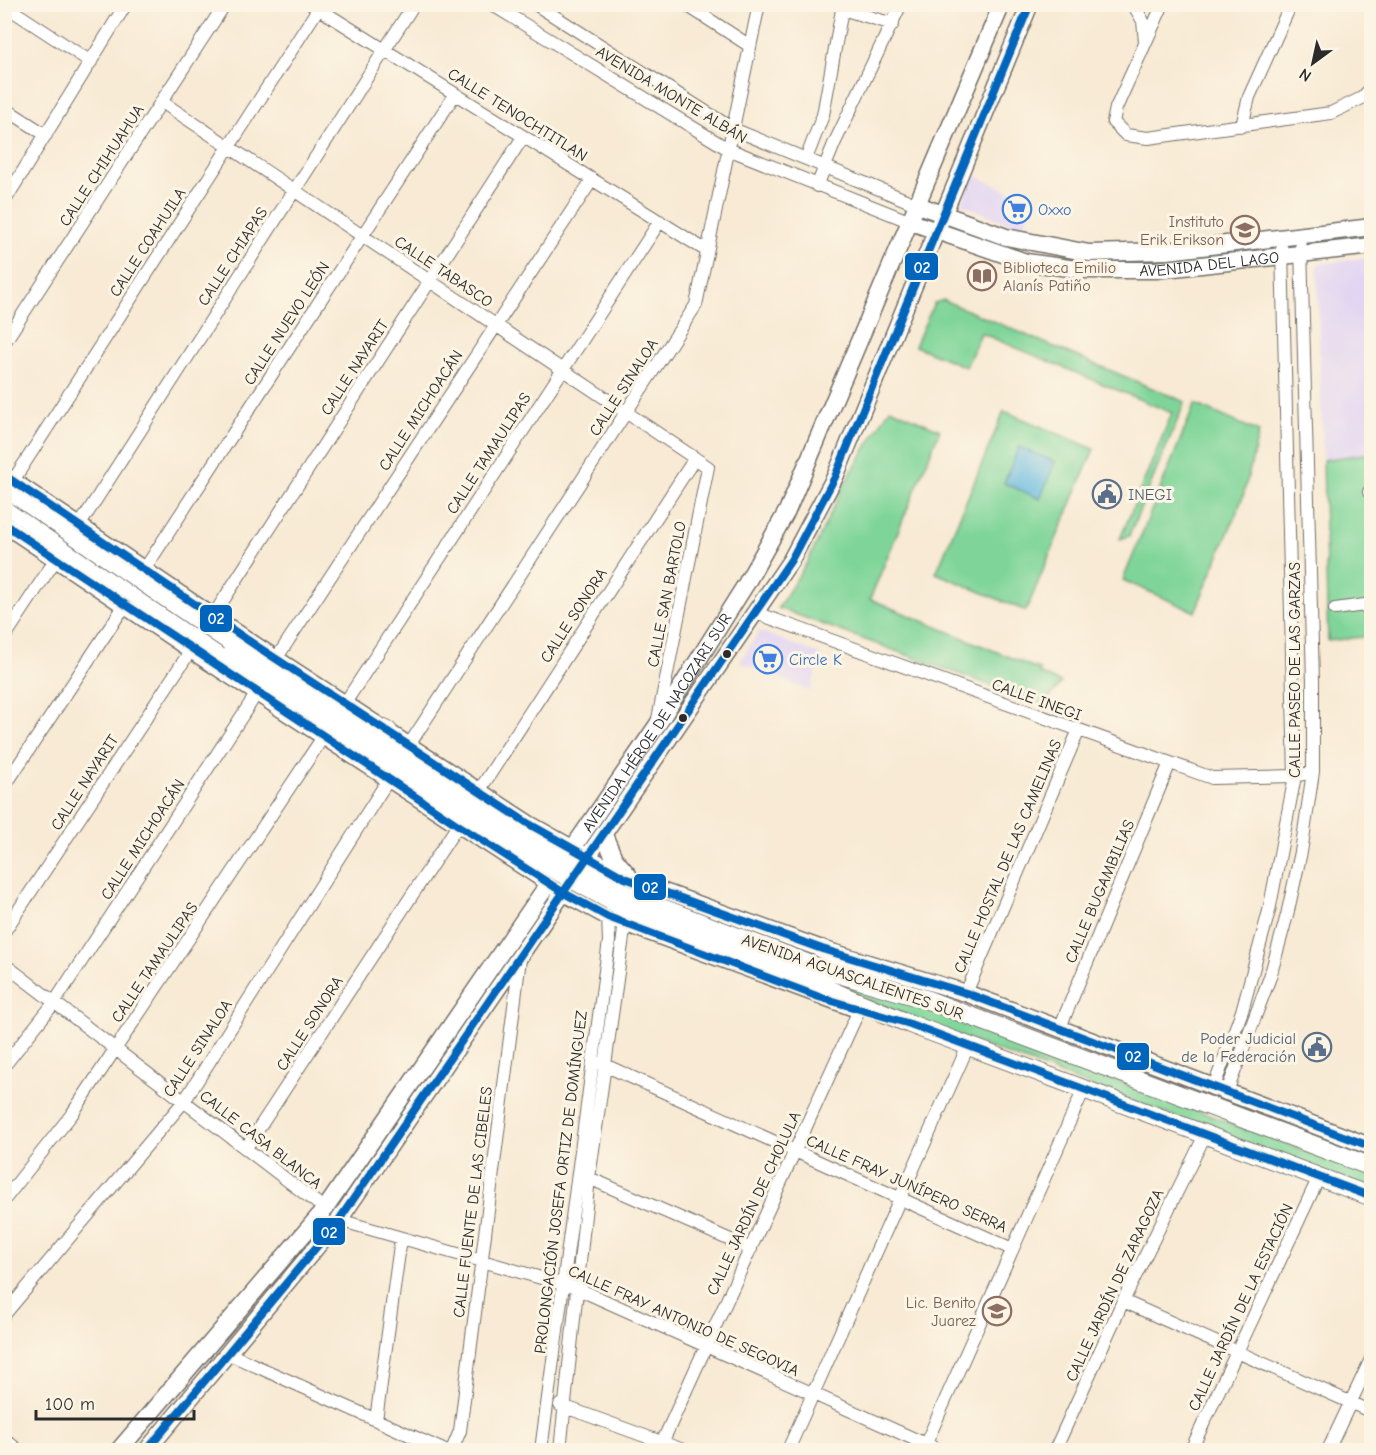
<svg xmlns="http://www.w3.org/2000/svg" width="1376" height="1455" viewBox="0 0 1376 1455" font-family="'Comic Neue',sans-serif">
<style>
.built{fill:#e2d4f3}
.green{fill:#7fd599;stroke:#558062;stroke-width:1.5}
.water{fill:#63b9e0;stroke:#477286;stroke-width:1.5}
.lines{fill:none;stroke-linecap:round;stroke-linejoin:round}
.street-casing{stroke:#736e66;stroke-width:14}
.secondary-casing{stroke:#736e66;stroke-width:19}
.primary-casing{stroke:#736e66;stroke-width:20}
.street{stroke:#fff;stroke-width:12}
.secondary{stroke:#fff;stroke-width:16}
.primary{stroke:#fff;stroke-width:18}
.primary-bridge-casing{stroke:#736e66;stroke-width:20;stroke-linecap:butt}
.primary-bridge{stroke:#fff;stroke-width:18}
.bus-1-casing{stroke:#fcf5e5;stroke-width:12}
.bus-1{stroke:#0065bd;stroke-width:8}
.bus-dot{fill:#2b2b2b;stroke:#fcf5e5;stroke-width:2}
.labels{text-anchor:middle;stroke-width:6;stroke-linejoin:round;paint-order:stroke}
.street-label{font-size:16px;fill:#2b2b2b;stroke:#fcf5e5}
.shop-label{font-size:16px;fill:#366cbe;stroke:#fcf5e5;text-anchor:start}
.education-label{font-size:16px;fill:#785e54;stroke:#fcf5e5;text-anchor:end}
.service-label{font-size:16px;fill:#4e5e75;stroke:#fcf5e5;text-anchor:start}
.line-badge{stroke:#fcf5e5;stroke-width:2}
.badge-label{font-size:16px;text-anchor:middle;font-weight:bold;fill:#fff}
</style>
<rect width="100%" height="100%" fill="#fcf5e5"/>
<filter id="ink" filterUnits="userSpaceOnUse"><feTurbulence type="fractalNoise" baseFrequency=".0167" numOctaves="2"/><feDisplacementMap in="SourceGraphic" scale="12" xChannelSelector="R" yChannelSelector="G"/><feConvolveMatrix kernelMatrix="1 2 1 2 8 2 1 2 1" color-interpolation-filters="sRGB"/></filter>
<filter id="wash" filterUnits="userSpaceOnUse"><feTurbulence type="fractalNoise" baseFrequency=".008" numOctaves="4" result="noise"/><feDisplacementMap in="SourceGraphic" scale="24" xChannelSelector="R" yChannelSelector="G"/><feGaussianBlur stdDeviation="1.35" result="paint"/><feColorMatrix in="noise" values="0 0 0 0 0 0 0 0 0 0 0 0 0 0 0 0 0 1.4 0 .05"/><feComposite in="paint" operator="in"/></filter>
<g filter="url(#wash)">
<rect width="100%" height="100%" fill="#f8ead4"/>
<path class="built" d="M 973,175 L 1034,202 L 1024,227 L 1008,223 L 962,204 Z
M 1371,257 L 1371,453 L 1323,460 L 1317,264 Z
M 759,631 L 821,655 L 810,691 L 740,662 Z"/>
<path class="green" d="M 943,300 L 1185,402 L 1129,536 L 1120,539 L 1172,413 L 981,333 L 966,367 L 915,346 L 934,303 Z
M 1195,404 L 1259,432 L 1243,497 L 1195,612 L 1123,580 Z
M 890,408 L 940,430 L 870,599 L 1040,670 L 1039,673 L 1061,683 L 1044,705 L 778,608 L 808,561 L 845,483 Z
M 1004,411 L 1094,449 L 1026,611 L 936,573 Z
M 1371,453 L 1371,636 L 1328,641 L 1323,460 Z
M 817,976 L 916,1004 L 1371,1176 L 1371,1190 L 904,1016 Z"/>
<path class="water" d="M 1019,447 L 1055,462 L 1040,499 L 1004,483 Z"/>
</g>
<g filter="url(#ink)">
<g class="lines">
<g class="street-casing">
<path id="street" d="M 311,4 L 707,251
M 491,4 L 728,149 L 911,222
M 535,4 L 733,129 L 918,205
M 685,4 L 750,46
M 1133,4 L 1143,21 L 1145,42
M 1163,4 L 1116,108 L 1113,122 L 1126,135 L 1148,138 L 1331,113 L 1362,98 L 1372,87
M 4,5 L 91,62
M 842,9 L 893,24
M 162,102 L 708,467 L 658,719
M 4,108 L 46,135
M 1242,126 L 1249,97 L 1291,4
M 806,159 L 823,115 L 843,4
M 817,186 L 834,144 L 901,4
M 4,202 L 126,4
M 4,343 L 225,4
M 9,487 L 318,9
M 1369,492 L 1372,491
M 79,526 L 414,4
M 144,570 L 455,94
M 1335,609 L 1372,604
M 756,613 L 1212,778 L 1295,776 L 1313,772
M 213,616 L 523,137
M 4,638 L 56,559
M 276,659 L 592,180
M 345,703 L 660,221
M 409,745 L 696,305 L 759,4
M 4,787 L 125,605
M 479,791 L 695,458
M 4,932 L 191,650
M 4,964 L 325,1209
M 966,993 L 1078,732
M 1059,1030 L 1169,765
M 600,1063 L 1012,1249
M 4,1066 L 54,1003 L 257,693
M 1213,1089 L 1242,1011 L 1269,911 L 1295,776 L 1282,249
M 1226,1094 L 1270,977 L 1287,915 L 1301,852 L 1313,772 L 1313,681 L 1301,247
M 246,1148 L 458,825
M 589,1178 L 751,1249
M 4,1200 L 72,1114 L 323,737
M 339,1220 L 576,1288 L 939,1450
M 1123,1301 L 1372,1412
M 4,1315 L 185,1100 L 388,780
M 227,1353 L 443,1450
M 560,1405 L 683,1450
M 376,1420 L 401,1238
M 4,1439 L 18,1450
M 662,1443 L 859,1010
M 452,1450 L 460,1431 L 520,959
M 541,1450 L 609,941 L 608,917
M 560,1450 L 589,1178 L 625,923
M 788,1450 L 968,1046
M 923,1450 L 1084,1089
M 1055,1450 L 1123,1301 L 1205,1135
M 1191,1450 L 1319,1177
M 1328,1450 L 1372,1357"/>
</g>
<g class="secondary-casing">
<g id="secondary">
<path d="M 918,205 L 1006,237 L 1089,253 L 1167,251 L 1372,227"/>
<path id="s1" d="M 911,222 L 1026,262 L 1083,270 L 1156,270 L 1372,246"/>
<path d="M 4,475 L 258,647 L 529,824 L 625,878 L 822,949 L 966,993 L 1372,1147"/>
<path d="M 4,524 L 191,650 L 564,893 L 608,917 L 857,1009"/>
<path d="M 604,835 L 614,858 L 629,876"/>
<path id="s2" d="M 119,1450 L 325,1209 L 656,727 L 746,584 L 787,511 L 1002,4"/>
<path d="M 147,1450 L 339,1220 L 791,560 L 835,477 L 1030,4"/>
</g>
</g>
<g class="primary-casing">
<path id="primary" d="M 4,503 L 219,653 L 390,764
M 229,641 L 399,754
M 360,718 L 388,731
M 822,949 L 878,976
M 822,969 L 925,999 L 1372,1167
M 813,983 L 910,1024 L 1372,1197"/>
</g>
<use href="#street" class="street"/>
<use href="#secondary" class="secondary"/>
<use href="#primary" class="primary"/>
<g class="primary-bridge-casing">
<path id="primary-bridge" d="M 4,487 L 229,641
M 399,754 L 516,831 L 625,894 L 822,969
M 390,764 L 534,858 L 620,906 L 813,983"/>
</g>
<use href="#primary-bridge" class="primary-bridge"/>
<g class="bus-1-casing">
<path id="bus-1" d="M 4,475 L 258,647 L 529,824 L 625,878 L 822,949 L 966,993 L 1372,1147
M 4,524 L 458,825 L 564,893 L 608,917 L 819,997 L 910,1024 L 1372,1197
M 147,1450 L 339,1220 L 791,560 L 835,477 L 1030,4"/>
</g>
<use href="#bus-1" class="bus-1"/>
</g>
</g>
<defs>
<g id="supermarket-ring" transform="scale(1.5)"><circle r="9.5" fill="#fcf5e5" stroke="#3f7fe0" stroke-width="1.5"/><path d="M-6-5.5h2.5l.6 2H6L4.5 2H-2.5L-4.4-4H-6ZM-1.5 3.2a1.3 1.3 0 1 0 .1 0ZM3 3.2a1.3 1.3 0 1 0 .1 0Z" fill="#3f7fe0"/></g>
<g id="school-ring" transform="scale(1.5)"><circle r="9.5" fill="#fcf5e5" stroke="#8d6e63" stroke-width="1.5"/><path d="M0-5L7-2L0 1L-7-2ZM-4 1L0 2.5L4 1V4Q0 6-4 4Z" fill="#8d6e63"/></g>
<g id="library-ring" transform="scale(1.5)"><circle r="9.5" fill="#fcf5e5" stroke="#8d6e63" stroke-width="1.5"/><path d="M-6-4Q-3-5.5-.7-3.5V5Q-3 3-6 4ZM6-4Q3-5.5 .7-3.5V5Q3 3 6 4Z" fill="#8d6e63"/></g>
<g id="civic-ring" transform="scale(1.5)"><circle r="9.5" fill="#fcf5e5" stroke="#5c6f8a" stroke-width="1.5"/><path d="M-.6-6.5H3V-4.5H.6V-3L4-1V1h2V6H-6V1h2V-1L-.6-3ZM-1.2 2.5V6h2.4V2.5Z" fill="#5c6f8a"/></g>
</defs>
<g fill-rule="evenodd">
<use href="#supermarket-ring" x="1017" y="209"/>
<use href="#school-ring" x="1245" y="230"/>
<use href="#library-ring" x="982" y="276"/>
<use href="#civic-ring" x="1107" y="494"/>
<use href="#supermarket-ring" x="768" y="659"/>
<use href="#civic-ring" x="1317" y="1047"/>
<use href="#school-ring" x="997" y="1311"/>
</g>
<g class="bus-dot">
<circle cx="727" cy="654" r="5"/>
<circle cx="683" cy="718" r="5"/>
</g>
<g class="labels">
<g class="street-label">
<text transform="translate(672 94) rotate(31)" y="6">AVENIDA MONTE ALBÁN</text>
<text transform="translate(518 114) rotate(32)" y="6">CALLE TENOCHTITLAN</text>
<text transform="translate(101 165) rotate(-57)" y="6">CALLE CHIHUAHUA</text>
<text transform="translate(147 242) rotate(-57)" y="6">CALLE COAHUILA</text>
<text transform="translate(232 256) rotate(-57)" y="6">CALLE CHIAPAS</text>
<text dy="6" stroke="none"><textPath href="#s1" startOffset="306">AVENIDA DEL LAGO</textPath></text>
<text transform="translate(444 271) rotate(34)" y="6">CALLE TABASCO</text>
<text transform="translate(286 323) rotate(-57)" y="6">CALLE NUEVO LEÓN</text>
<text transform="translate(354 367) rotate(-57)" y="6">CALLE NAYARIT</text>
<text transform="translate(623 387) rotate(-57)" y="6">CALLE SINALOA</text>
<text transform="translate(420 410) rotate(-57)" y="6">CALLE MICHOACÁN</text>
<text transform="translate(488 453) rotate(-57)" y="6">CALLE TAMAULIPAS</text>
<text transform="translate(666 594) rotate(-79)" y="6">CALLE SAN BARTOLO</text>
<text transform="translate(573 615) rotate(-57)" y="6">CALLE SONORA</text>
<text transform="translate(1294 670) rotate(-90)" y="6">CALLE PASEO DE LAS GARZAS</text>
<text transform="translate(1037 699) rotate(20)" y="6">CALLE INEGI</text>
<text dy="6" stroke="none"><textPath href="#s2" startOffset="906">AVENIDA HÉROE DE NACOZARI SUR</textPath></text>
<text transform="translate(84 782) rotate(-57)" y="6">CALLE NAYARIT</text>
<text transform="translate(142 839) rotate(-57)" y="6">CALLE MICHOACÁN</text>
<text transform="translate(1007 856) rotate(-67)" y="6">CALLE HOSTAL DE LAS CAMELINAS</text>
<text transform="translate(1099 891) rotate(-67)" y="6">CALLE BUGAMBILIAS</text>
<text transform="translate(154 962) rotate(-56)" y="6">CALLE TAMAULIPAS</text>
<text transform="translate(853 976) rotate(19)" y="6">AVENIDA AGUASCALIENTES SUR</text>
<text transform="translate(309 1023) rotate(-57)" y="6">CALLE SONORA</text>
<text transform="translate(197 1048) rotate(-57)" y="6">CALLE SINALOA</text>
<text transform="translate(261 1139) rotate(38)" y="6">CALLE CASA BLANCA</text>
<text transform="translate(560 1182) rotate(-83)" y="6">PROLONGACIÓN JOSEFA ORTIZ DE DOMÍNGUEZ</text>
<text transform="translate(907 1183) rotate(24)" y="6">CALLE FRAY JUNÍPERO SERRA</text>
<text transform="translate(472 1202) rotate(-83)" y="6">CALLE FUENTE DE LAS CIBELES</text>
<text transform="translate(753 1203) rotate(-65)" y="6">CALLE JARDÍN DE CHOLULA</text>
<text transform="translate(1114 1285) rotate(-65)" y="6">CALLE JARDÍN DE ZARAGOZA</text>
<text transform="translate(1240 1307) rotate(-65)" y="6">CALLE JARDÍN DE LA ESTACIÓN</text>
<text transform="translate(684 1320) rotate(24)" y="6">CALLE FRAY ANTONIO DE SEGOVIA</text>
</g>
<g class="shop-label">
<text x="1038" y="215">Oxxo</text>
<text x="789" y="665">Circle K</text>
</g>
<g class="education-label">
<text x="1224" y="227">Instituto<tspan x="1224" dy="18">Erik Erikson</tspan></text>
<text x="1003" y="273" text-anchor="start">Biblioteca Emilio<tspan x="1003" dy="18">Alanís Patiño</tspan></text>
<text x="976" y="1308">Lic. Benito<tspan x="976" dy="18">Juarez</tspan></text>
</g>
<g class="service-label">
<text x="1128" y="500">INEGI</text>
<text x="1296" y="1044" text-anchor="end">Poder Judicial<tspan x="1296" dy="18">de la Federación</tspan></text>
</g>
</g>
<g class="line-badge">
<rect x="904" y="252" width="35" height="29" rx="6" fill="#0065bd"/>
<rect x="199" y="604" width="34" height="29" rx="6" fill="#0065bd"/>
<rect x="633" y="873" width="34" height="28" rx="6" fill="#0065bd"/>
<rect x="1116" y="1042" width="34" height="29" rx="6" fill="#0065bd"/>
<rect x="312" y="1217" width="34" height="29" rx="6" fill="#0065bd"/>
</g>
<g class="badge-label">
<text x="922" y="273">02</text>
<text x="216" y="624">02</text>
<text x="650" y="893">02</text>
<text x="1133" y="1062">02</text>
<text x="329" y="1238">02</text>
</g>
<rect width="1376" height="1455" fill="none" stroke="#fcf5e5" stroke-width="24"/>
<g transform="translate(1313 63) rotate(213)" stroke="#fcf5e5" stroke-width="4.5" paint-order="stroke">
<path d="M0-4.5L10 22L0 15L-10 22Z" fill="#2b2b2b"/>
<text y="-9" font-size="16" font-weight="bold" text-anchor="middle" fill="#2b2b2b">N</text>
</g>
<path d="M36 1410v9h158v-9" fill="none" stroke="#2b2b2b" stroke-width="3"/>
<text x="45" y="1410" font-size="18" fill="#2b2b2b" stroke="#fcf5e5" stroke-width="4.5" paint-order="stroke">100 m</text>
</svg>
